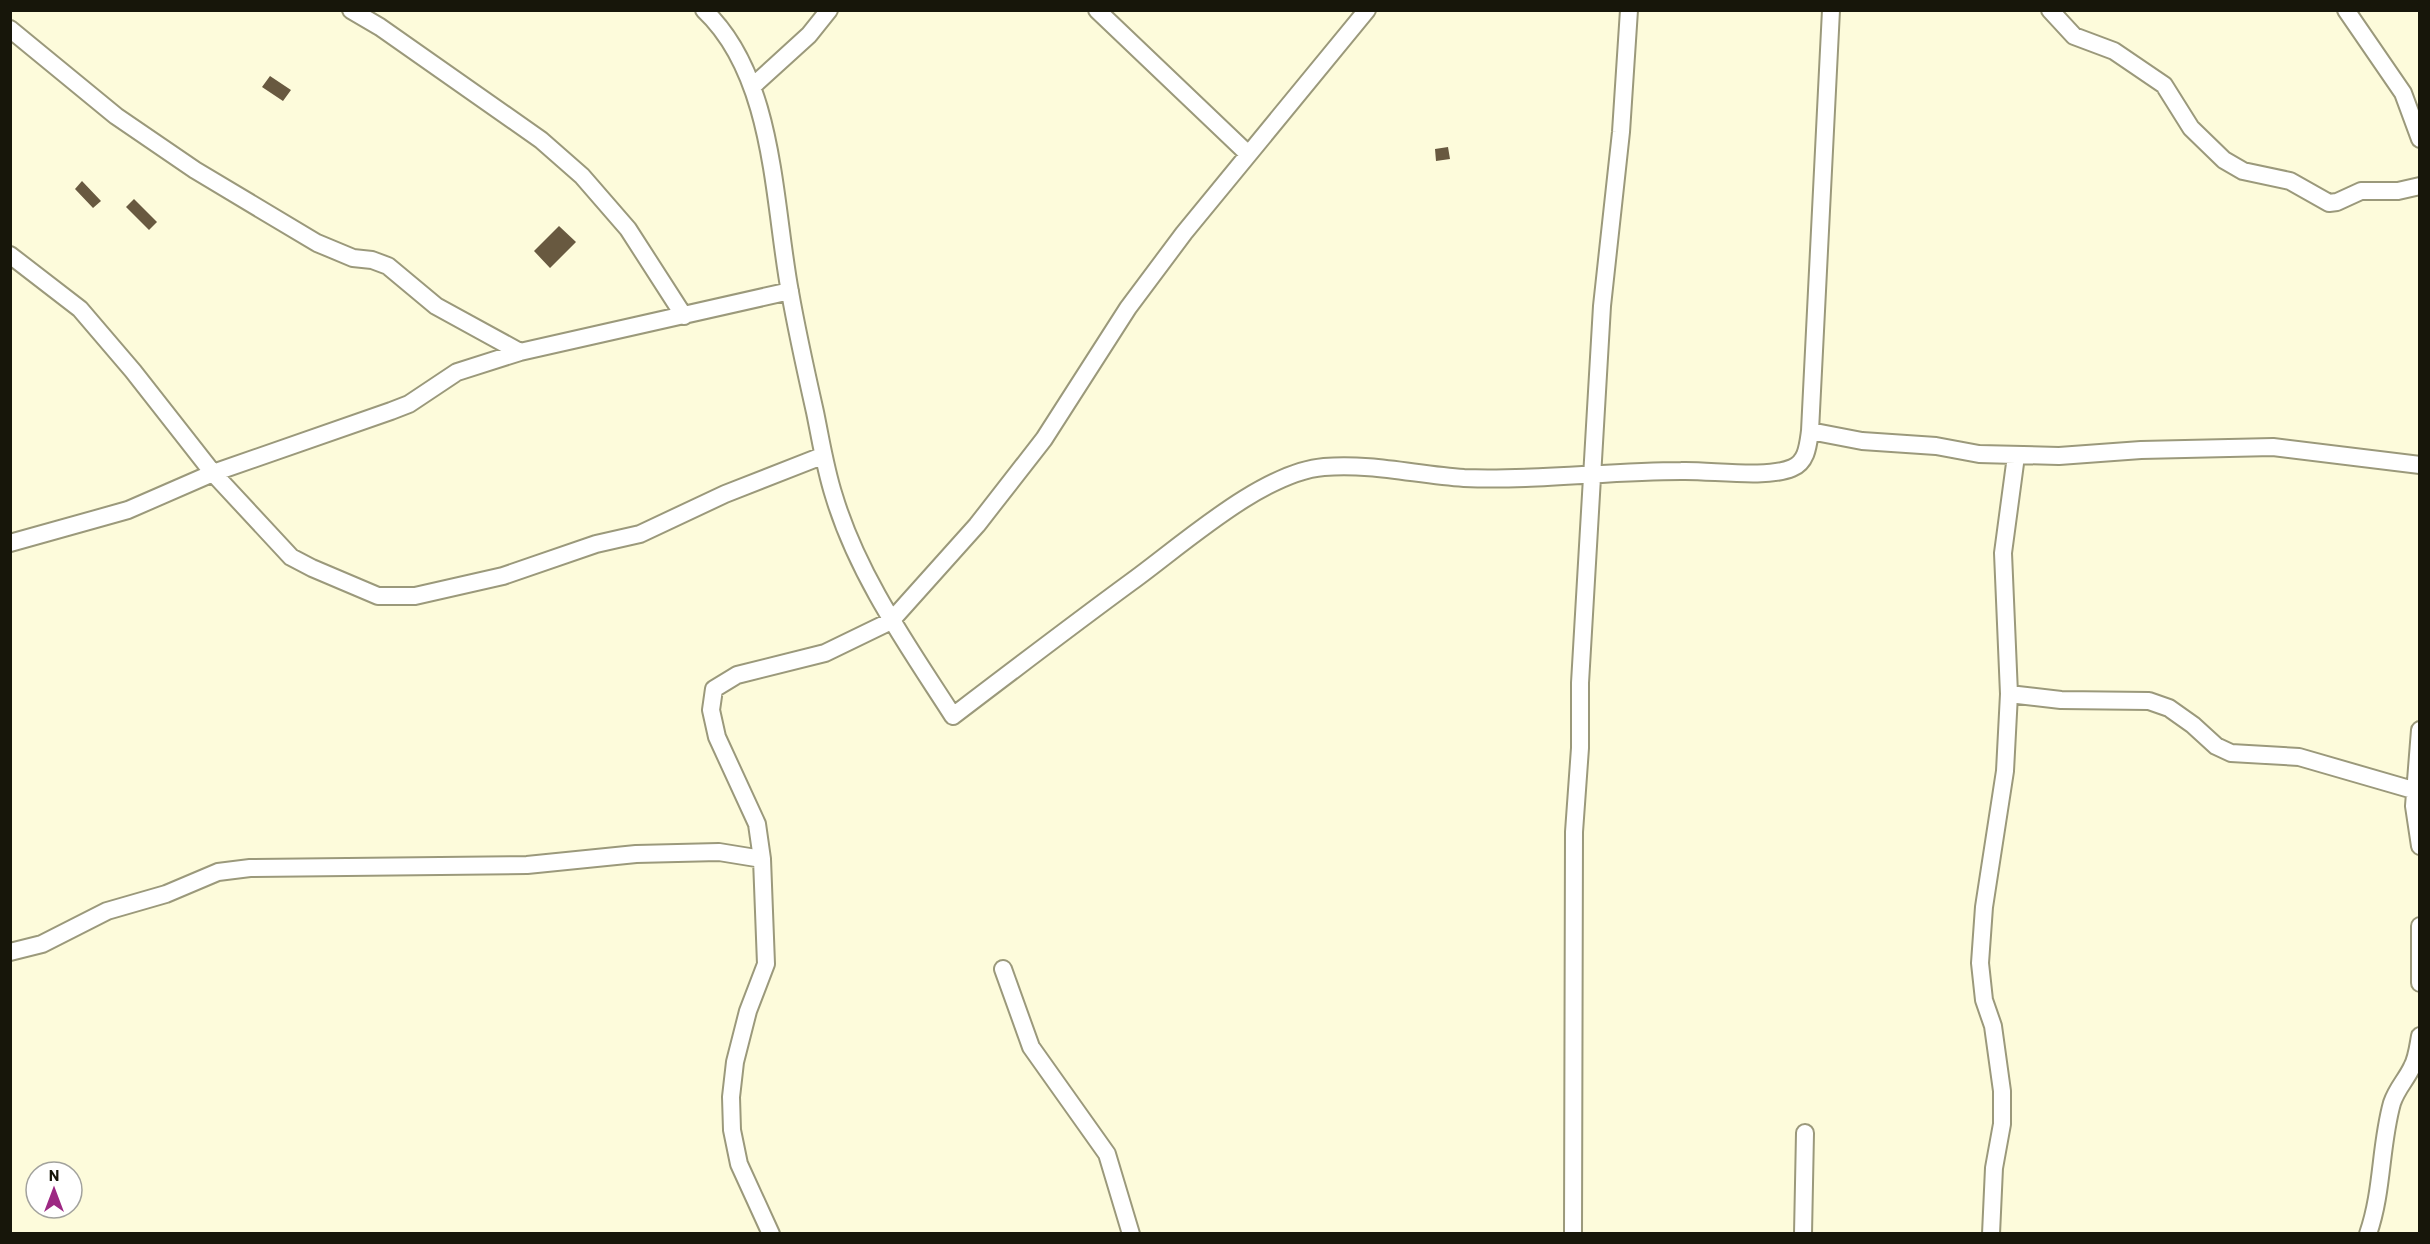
<svg xmlns="http://www.w3.org/2000/svg" width="2430" height="1244" viewBox="0 0 2430 1244" font-family="Barlow,sans-serif">
<style>
.building{fill:#685940}
.lines{fill:none;stroke-linecap:round;stroke-linejoin:round}
.minor-casing{stroke:#9b997b;stroke-width:20}
.minor{stroke:#fff;stroke-width:16}
</style>
<rect width="100%" height="100%" fill="#fdfbdb"/>
<path class="building" d="M 270,76 L 291,90 L 283,101 L 262,87 Z
M 1448,147 L 1450,159 L 1436,161 L 1435,149 Z
M 82,181 L 101,201 L 93,208 L 75,189 Z
M 134,199 L 157,222 L 149,230 L 126,207 Z
M 559,226 L 576,242 L 550,268 L 534,251 Z"/>
<g class="lines">
<g class="minor-casing">
<path id="minor" d="M 351,10 L 380,27 L 541,140 L 582,176 L 628,229 L 684,316
M 704,10 C 775,77 773,201 790,292 C 797,332 806,372 815,412 C 821,441 825,468 834,496 C 858,576 908,646 953,716 C 1012,671 1071,626 1131,582 C 1181,546 1262,472 1324,467 C 1372,463 1417,475 1464,478 C 1536,481 1609,471 1681,471 C 1711,470 1766,479 1792,468 C 1807,462 1808,445 1810,431 L 1831,10
M 1097,10 L 1247,153
M 2050,10 L 2074,36 L 2114,51 L 2164,85 L 2191,128 L 2224,160 L 2243,171 L 2290,181 L 2329,203 L 2337,202 L 2361,191 L 2398,191 L 2420,186
M 2346,10 L 2403,93 L 2420,139
M 10,29 L 116,116 L 195,170 L 317,243 L 353,258 L 372,260 L 388,266 L 436,306 L 520,352
M 753,86 L 809,35 L 829,10
M 10,255 L 80,309 L 133,371 L 213,473 L 291,557 L 312,568 L 378,596 L 415,596 L 503,576 L 596,544 L 640,534 L 725,494 L 822,456
M 1810,431 L 1862,441 L 1936,446 L 1979,454 L 2059,456 L 2141,450 L 2273,447 L 2420,465
M 10,543 L 128,510 L 213,473 L 391,411 L 409,404 L 457,372 L 520,352 L 790,291
M 2009,694 L 2061,700 L 2149,701 L 2169,708 L 2193,725 L 2216,746 L 2231,753 L 2299,757 L 2420,792
M 2420,730 L 2414,806 L 2420,846
M 2420,926 L 2420,983
M 10,952 L 42,944 L 107,911 L 166,894 L 218,872 L 250,868 L 527,865 L 636,854 L 719,852 L 762,859
M 1003,969 L 1031,1047 L 1107,1154 L 1131,1234
M 771,1234 L 739,1164 L 732,1130 L 731,1097 L 735,1062 L 748,1011 L 766,964 L 762,859 L 757,824 L 717,737 L 711,710 L 714,689 L 737,675 L 825,653 L 891,621 L 977,525 L 1044,439 L 1128,308 L 1184,233 L 1367,10
M 1573,1234 L 1574,832 L 1580,748 L 1580,683 L 1602,306 L 1621,132 L 1629,10
M 1803,1234 L 1805,1133
M 1991,1234 L 1994,1168 L 2002,1124 L 2002,1091 L 1993,1026 L 1984,1000 L 1980,963 L 1984,907 L 2005,771 L 2009,694 L 2003,553 L 2016,456
M 2368,1234 C 2383,1191 2380,1146 2392,1103 C 2397,1088 2406,1080 2412,1067 C 2417,1058 2418,1047 2420,1036"/>
</g>
<use href="#minor" class="minor"/>
</g>
<rect width="2430" height="1244" fill="none" stroke="#17160a" stroke-width="24"/>
<g transform="translate(54 1190)"><circle r="28" fill="#ffffff" stroke="#a2a29d" stroke-width="1.5"/>
<path d="M0-4.5L10 22L0 15L-10 22Z" fill="#9d2883"/>
<text y="-9" font-size="16" font-weight="bold" text-anchor="middle" fill="#17160a">N</text>
</g>
</svg>
